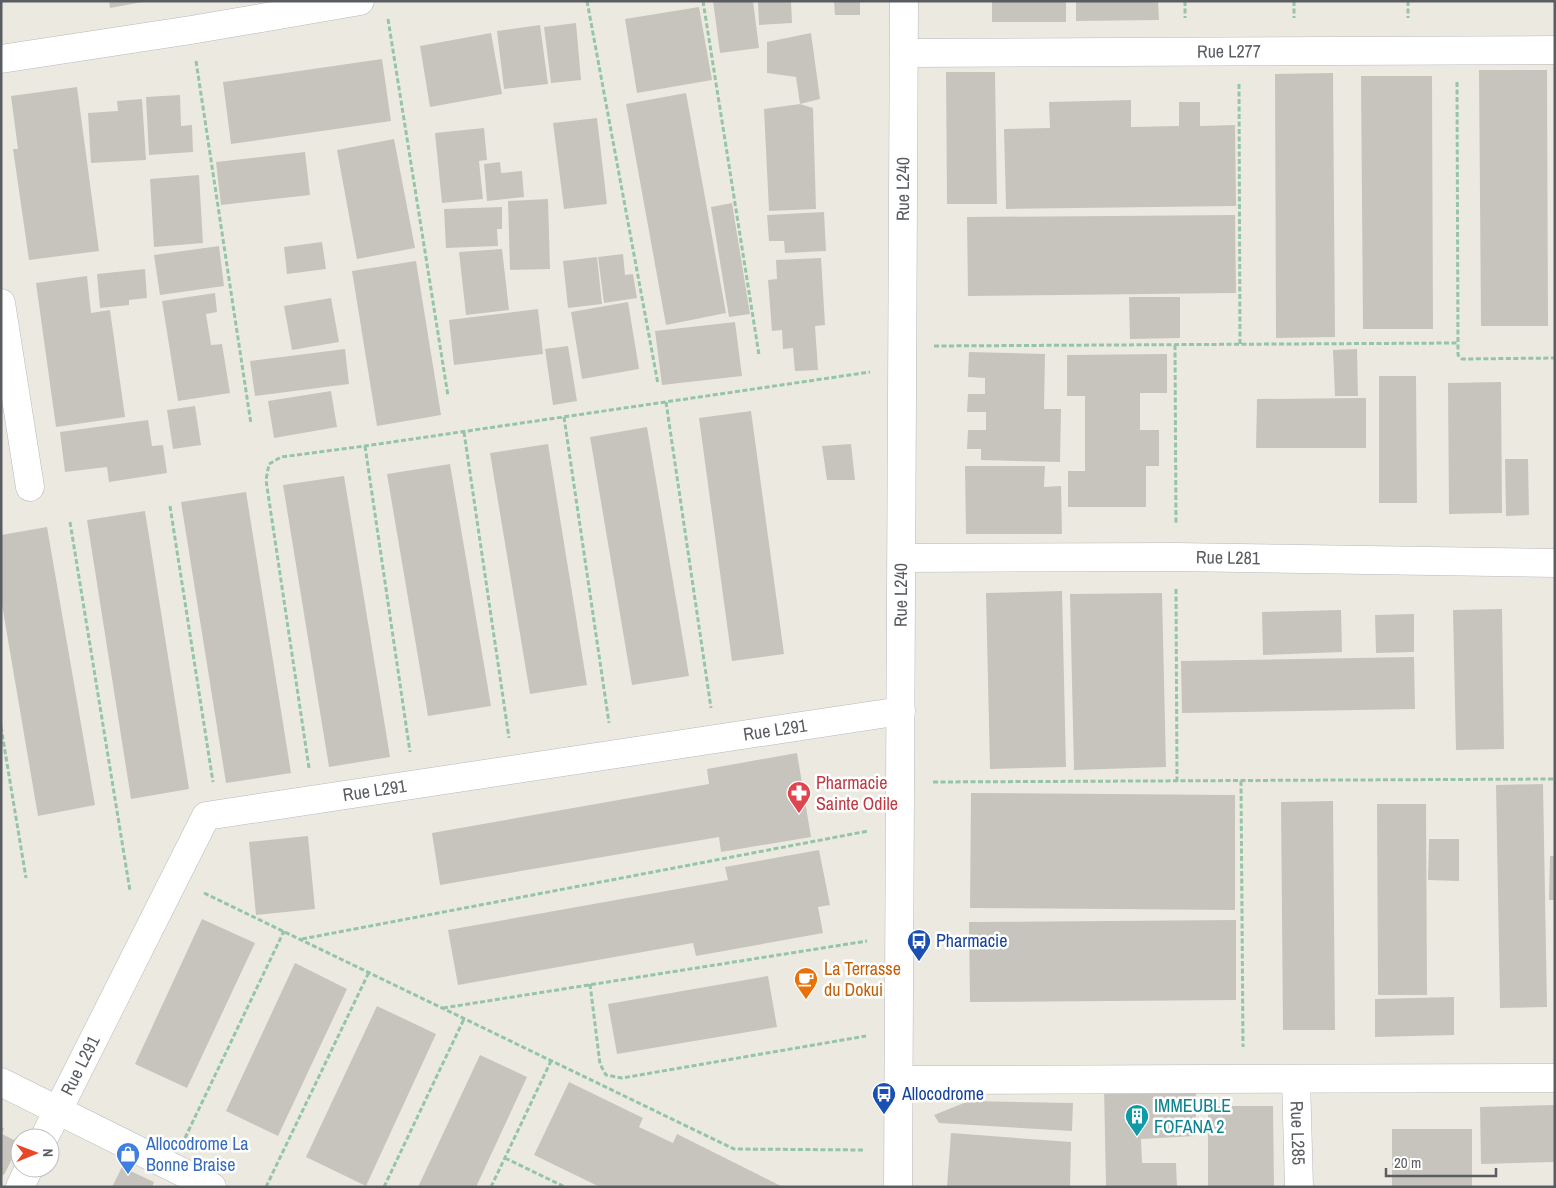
<svg xmlns="http://www.w3.org/2000/svg" width="1556" height="1188" viewBox="0 0 1556 1188" font-family="'Archivo Narrow',sans-serif">
<style>
.building{fill:#c7c4bd}
.lines{fill:none;stroke-linecap:round;stroke-linejoin:round}
.street-casing{stroke:#b6b8bd;stroke-width:29}
.path{stroke:#95c5a7;stroke-width:3;stroke-dasharray:5 2.5;stroke-linecap:butt}
.street{stroke:#fff;stroke-width:28}
.labels{text-anchor:middle;stroke-width:5;stroke-linejoin:round;paint-order:stroke}
.street-label{font-size:18px;fill:#595c61;stroke:#fff}
.health-label{font-size:18px;fill:#be3a42;stroke:#fff;text-anchor:start}
.transit-label{font-size:18px;fill:#164399;stroke:#fff;text-anchor:start}
.food-label{font-size:18px;fill:#c56008;stroke:#fff;text-anchor:start}
.culture-label{font-size:18px;fill:#0d838f;stroke:#fff;text-anchor:start}
.shop-label{font-size:18px;fill:#366cbe;stroke:#fff;text-anchor:start}
</style>
<rect width="100%" height="100%" fill="#eceae0"/>
<path class="building" d="M 109,1 L 142,1 L 142,2 L 110,8 Z
M 713,1 L 753,1 L 759,48 L 720,53 Z
M 758,1 L 791,1 L 792,23 L 759,25 Z
M 834,1 L 860,1 L 860,15 L 835,15 Z
M 992,1 L 1066,1 L 1066,22 L 992,22 Z
M 1076,1 L 1158,1 L 1159,20 L 1076,21 Z
M 699,7 L 712,80 L 637,93 L 625,19 Z
M 576,23 L 581,80 L 551,83 L 544,27 Z
M 540,25 L 548,84 L 504,89 L 497,31 Z
M 491,33 L 502,94 L 430,107 L 420,46 Z
M 811,33 L 820,99 L 800,104 L 796,77 L 767,73 L 767,42 Z
M 382,59 L 391,121 L 231,144 L 223,82 Z
M 1479,70 L 1547,70 L 1548,326 L 1481,326 Z
M 946,72 L 995,72 L 997,204 L 947,204 Z
M 1333,73 L 1335,337 L 1276,338 L 1275,74 Z
M 1361,76 L 1432,76 L 1433,329 L 1363,329 Z
M 77,87 L 99,251 L 29,260 L 13,149 L 18,149 L 11,96 Z
M 686,93 L 726,313 L 666,325 L 626,104 Z
M 180,95 L 181,126 L 192,125 L 193,152 L 149,155 L 146,97 Z
M 142,99 L 146,160 L 91,163 L 88,113 L 118,111 L 117,101 Z
M 1131,100 L 1131,127 L 1179,126 L 1179,102 L 1200,102 L 1200,126 L 1235,125 L 1236,206 L 1006,209 L 1004,129 L 1050,128 L 1049,102 Z
M 800,104 L 813,108 L 816,209 L 769,211 L 764,109 Z
M 597,118 L 607,204 L 564,209 L 553,123 Z
M 484,128 L 487,160 L 479,161 L 483,199 L 442,203 L 435,133 Z
M 394,139 L 415,248 L 357,259 L 337,150 Z
M 305,152 L 310,195 L 221,205 L 216,162 Z
M 500,162 L 501,173 L 522,171 L 524,197 L 487,201 L 484,164 Z
M 199,175 L 203,243 L 154,247 L 150,179 Z
M 548,199 L 550,269 L 510,270 L 508,201 Z
M 732,203 L 750,314 L 729,317 L 711,207 Z
M 502,207 L 502,229 L 497,229 L 498,246 L 446,248 L 444,209 Z
M 824,212 L 826,251 L 785,253 L 784,241 L 769,241 L 767,215 Z
M 1235,215 L 1236,293 L 968,296 L 967,217 Z
M 322,242 L 326,269 L 287,274 L 284,247 Z
M 219,246 L 224,286 L 160,295 L 154,255 Z
M 502,249 L 509,310 L 466,315 L 459,252 Z
M 623,254 L 625,275 L 633,274 L 637,298 L 604,303 L 598,257 Z
M 597,257 L 602,304 L 568,308 L 563,261 Z
M 821,258 L 825,325 L 815,326 L 818,370 L 795,371 L 793,348 L 783,349 L 782,330 L 772,331 L 768,280 L 777,279 L 776,260 Z
M 416,261 L 441,415 L 377,426 L 352,271 Z
M 145,269 L 147,298 L 129,300 L 129,305 L 100,308 L 97,274 Z
M 87,276 L 91,313 L 110,310 L 125,417 L 56,427 L 36,283 Z
M 215,293 L 217,312 L 206,314 L 211,345 L 222,344 L 230,393 L 178,401 L 162,301 Z
M 1129,297 L 1180,297 L 1180,338 L 1130,339 Z
M 331,298 L 339,342 L 292,350 L 284,306 Z
M 628,302 L 639,369 L 582,379 L 571,312 Z
M 538,309 L 543,354 L 454,365 L 449,320 Z
M 735,322 L 742,376 L 662,385 L 655,331 Z
M 568,346 L 577,401 L 553,405 L 545,349 Z
M 345,349 L 349,384 L 255,396 L 250,361 Z
M 1357,349 L 1358,396 L 1335,396 L 1333,350 Z
M 969,352 L 1045,354 L 1044,409 L 1061,409 L 1060,462 L 981,460 L 981,449 L 967,449 L 968,430 L 986,430 L 986,412 L 967,412 L 968,394 L 985,394 L 985,378 L 968,377 Z
M 1167,354 L 1167,393 L 1140,393 L 1140,430 L 1159,430 L 1159,466 L 1146,466 L 1146,507 L 1068,507 L 1068,471 L 1085,471 L 1085,396 L 1067,396 L 1067,355 Z
M 1379,376 L 1416,376 L 1417,503 L 1379,503 Z
M 1501,382 L 1502,513 L 1449,514 L 1448,383 Z
M 331,391 L 337,427 L 274,438 L 268,401 Z
M 1366,398 L 1366,448 L 1256,448 L 1257,399 Z
M 195,406 L 201,445 L 173,449 L 167,410 Z
M 751,411 L 784,654 L 732,661 L 699,418 Z
M 148,420 L 152,446 L 163,445 L 167,473 L 109,482 L 107,467 L 65,472 L 60,432 Z
M 647,427 L 689,676 L 632,685 L 590,437 Z
M 548,444 L 587,685 L 530,694 L 490,453 Z
M 851,444 L 855,480 L 827,480 L 822,446 Z
M 1505,459 L 1528,459 L 1529,515 L 1506,516 Z
M 450,464 L 491,706 L 428,716 L 387,474 Z
M 965,466 L 1045,466 L 1044,487 L 1061,486 L 1062,534 L 966,534 Z
M 344,476 L 390,757 L 329,767 L 283,485 Z
M 246,492 L 291,773 L 226,783 L 181,502 Z
M 145,511 L 189,789 L 131,799 L 87,520 Z
M 47,527 L 95,805 L 38,816 L 1,599 L 1,535 Z
M 1062,591 L 1066,767 L 990,769 L 986,593 Z
M 1162,593 L 1166,767 L 1074,770 L 1070,594 Z
M 1502,609 L 1504,749 L 1456,750 L 1453,610 Z
M 1341,610 L 1342,652 L 1263,655 L 1262,612 Z
M 1414,614 L 1414,652 L 1376,653 L 1375,615 Z
M 1414,657 L 1415,709 L 1182,713 L 1181,661 Z
M 797,753 L 811,837 L 721,852 L 719,837 L 440,885 L 432,833 L 709,784 L 707,769 Z
M 1543,784 L 1547,1007 L 1500,1008 L 1496,785 Z
M 971,793 L 1235,795 L 1235,910 L 970,908 Z
M 1333,801 L 1335,1030 L 1283,1030 L 1281,802 Z
M 1377,804 L 1426,804 L 1427,995 L 1378,995 Z
M 308,836 L 315,909 L 256,915 L 249,842 Z
M 1429,839 L 1459,839 L 1459,881 L 1428,880 Z
M 819,850 L 830,905 L 818,907 L 823,933 L 696,956 L 693,943 L 458,985 L 448,930 L 728,880 L 725,867 Z
M 1550,856 L 1555,856 L 1555,900 L 1549,900 Z
M 202,919 L 255,943 L 187,1088 L 135,1064 Z
M 1236,920 L 1236,1000 L 970,1002 L 969,922 Z
M 295,963 L 347,989 L 278,1136 L 226,1111 Z
M 768,976 L 777,1027 L 617,1054 L 608,1004 Z
M 1454,997 L 1454,1035 L 1375,1037 L 1375,999 Z
M 377,1006 L 436,1034 L 366,1186 L 306,1157 Z
M 480,1055 L 527,1077 L 476,1187 L 418,1187 Z
M 569,1082 L 643,1118 L 639,1127 L 673,1143 L 677,1134 L 783,1187 L 600,1187 L 534,1155 Z
M 1104,1086 L 1196,1087 L 1196,1136 L 1141,1139 L 1142,1163 L 1176,1163 L 1177,1187 L 1106,1187 Z
M 969,1101 L 1073,1103 L 1072,1131 L 939,1123 L 934,1115 Z
M 1555,1105 L 1555,1162 L 1481,1164 L 1480,1107 Z
M 1208,1106 L 1273,1106 L 1274,1187 L 1208,1187 Z
M 1,1127 L 4,1128 L 2,1134 L 20,1143 L 4,1175 L 1,1174 Z
M 1392,1129 L 1472,1129 L 1472,1187 L 1392,1187 Z
M 951,1133 L 1071,1142 L 1070,1187 L 947,1187 Z
M 122,1167 L 154,1182 L 152,1187 L 112,1187 Z"/>
<g class="lines">
<g class="street-casing">
<g id="street">
<path id="s1" d="M 904,53 L 1555,50"/>
<path d="M 1,59 L 191,30 L 360,1"/>
<path d="M 1,303 L 30,487"/>
<path id="s2" d="M 902,558 L 1176,557 L 1555,563"/>
<path id="s3" d="M 1296,1079 L 1299,1187"/>
<path d="M 899,1080 L 1555,1078"/>
<path d="M 1,1082 L 212,1187"/>
<path id="s4" d="M 44,1138 L 206,816 L 901,711"/>
<path d="M 20,1187 L 29,1168"/>
<path id="s5" d="M 898,1187 L 904,1"/>
</g>
</g>
<path class="path" d="M 587,1 L 658,384
M 703,1 L 759,355
M 1185,1 L 1185,18
M 1294,1 L 1294,18
M 1408,1 L 1408,18
M 388,19 L 448,396
M 196,61 L 251,424
M 1457,82 L 1458,355 L 1462,359 L 1555,358
M 1239,84 L 1240,344
M 1175,345 L 1176,525
M 934,346 L 1458,343
M 666,402 L 711,708
M 564,417 L 609,723
M 464,432 L 509,738
M 365,446 L 410,752
M 170,506 L 213,782
M 70,522 L 130,891
M 1176,589 L 1177,781
M 1,727 L 26,878
M 309,768 L 266,480 L 269,464 L 281,457 L 365,446 L 870,372
M 1241,781 L 1243,1047
M 933,782 L 1555,779
M 204,893 L 734,1149 L 865,1150
M 302,939 L 868,831
M 590,984 L 600,1064 L 606,1075 L 622,1078 L 866,1036
M 443,1008 L 867,941
M 185,1138 L 284,931
M 505,1158 L 565,1187
M 266,1187 L 369,972
M 384,1187 L 464,1019
M 491,1187 L 551,1061"/>
<use href="#street" class="street"/>
</g>
<defs>
<g id="pharmacy-pin" transform="scale(1.25)"><path d="M0 17L-7.5 6A9.5 9.5 0 1 1 7.5 6Z" fill="#e0444e" stroke="#fff"/><path d="M-2-6h4v4h4v4h-4v4h-4v-4h-4v-4h4Z" fill="#fff"/></g>
<g id="bus-pin" transform="scale(1.25)"><path d="M0 17L-7.5 6A9.5 9.5 0 1 1 7.5 6Z" fill="#1a4fb4" stroke="#fff"/><path d="M-5-6H5V4H4V6H2V4H-2V6H-4V4H-5ZM-3.5-4V0h7V-4ZM-3.5 1.2v1.5H-2V1.2ZM2 1.2v1.5H3.5V1.2Z" fill="#fff"/></g>
<g id="cafe-pin" transform="scale(1.25)"><path d="M0 17L-7.5 6A9.5 9.5 0 1 1 7.5 6Z" fill="#e8710a" stroke="#fff"/><path d="M-5.5-4.5H6V0H3Q3 3.5 0 3.5H-2.5Q-5.5 3.5-5.5 0ZM3-3.2v2h1.7v-2ZM-6 4.5H4V6H-6Z" fill="#fff"/></g>
<g id="building-pin" transform="scale(1.25)"><path d="M0 17L-7.5 6A9.5 9.5 0 1 1 7.5 6Z" fill="#0f9aa8" stroke="#fff"/><path d="M-4-6H4V6H1V3H-1V6H-4ZM-2.5-4.3h1.7v1.8h-1.7ZM.8-4.3h1.7v1.8H.8ZM-2.5-1h1.7V.8h-1.7ZM.8-1h1.7V.8H.8Z" fill="#fff"/></g>
<g id="shop-pin" transform="scale(1.25)"><path d="M0 17L-7.5 6A9.5 9.5 0 1 1 7.5 6Z" fill="#3f7fe0" stroke="#fff"/><path d="M-5-2.5h2.3a2.7 3.5 0 0 1 5.4 0H5L5.5 6h-11ZM-1.5-2.5h3a1.5 2.3 0 0 0-3 0Z" fill="#fff"/></g>
</defs>
<g fill-rule="evenodd">
<use href="#pharmacy-pin" x="799" y="793"/>
<use href="#bus-pin" x="919" y="941"/>
<use href="#cafe-pin" x="806" y="979"/>
<use href="#bus-pin" x="884" y="1094"/>
<use href="#building-pin" x="1137" y="1116"/>
<use href="#shop-pin" x="128" y="1154"/>
</g>
<g class="labels">
<g class="street-label">
<text dy="6" stroke="none"><textPath href="#s1" startOffset="325">Rue L277</textPath></text>
<text dy="6" stroke="none"><textPath href="#s5" startOffset="998">Rue L240</textPath></text>
<text dy="6" stroke="none"><textPath href="#s2" startOffset="326">Rue L281</textPath></text>
<text dy="6" stroke="none"><textPath href="#s5" startOffset="592">Rue L240</textPath></text>
<text dy="6" stroke="none"><textPath href="#s4" startOffset="936">Rue L291</textPath></text>
<text dy="6" stroke="none"><textPath href="#s4" startOffset="531">Rue L291</textPath></text>
<text dy="6" stroke="none"><textPath href="#s4" startOffset="81">Rue L291</textPath></text>
<text dy="6" stroke="none"><textPath href="#s3" startOffset="54">Rue L285</textPath></text>
</g>
<g class="health-label">
<text x="816" y="789">Pharmacie<tspan x="816" dy="21">Sainte Odile</tspan></text>
</g>
<g class="transit-label">
<text x="936" y="947">Pharmacie</text>
<text x="902" y="1100">Allocodrome</text>
</g>
<g class="food-label">
<text x="824" y="975">La Terrasse<tspan x="824" dy="21">du Dokui</tspan></text>
</g>
<g class="culture-label">
<text x="1154" y="1112">IMMEUBLE<tspan x="1154" dy="21">FOFANA 2</tspan></text>
</g>
<g class="shop-label">
<text x="146" y="1150">Allocodrome La<tspan x="146" dy="21">Bonne Braise</tspan></text>
</g>
</g>
<rect width="1556" height="1188" fill="none" stroke="#595c61" stroke-width="5"/>
<g transform="translate(35 1153) rotate(89)"><circle r="24" fill="#ffffff" stroke="#bdbec0"/>
<path d="M0-4L9 19L0 12L-9 19Z" fill="#e94828"/>
<text y="-8" font-size="14" font-weight="bold" text-anchor="middle" fill="#595c61">N</text>
</g>
<path d="M1386 1168v8h110v-8" fill="none" stroke="#595c61" stroke-width="2.5"/>
<text x="1394" y="1168" font-size="15" fill="#595c61" stroke="#ffffff" stroke-width="4" paint-order="stroke">20 m</text>
</svg>
